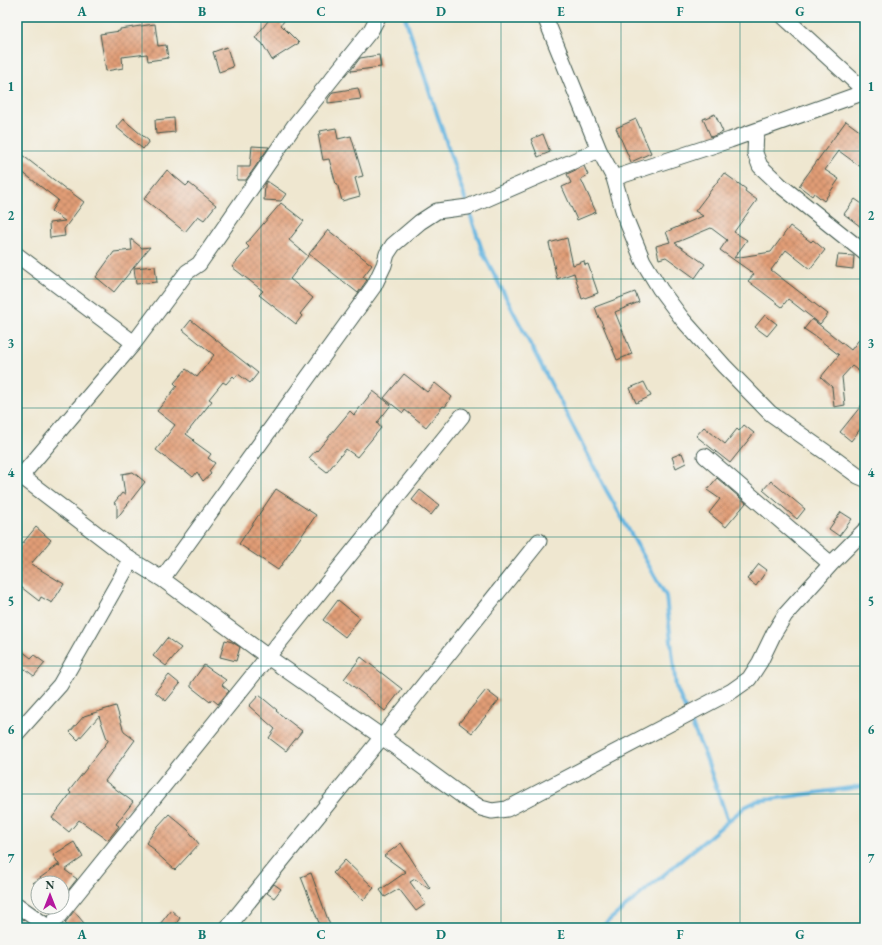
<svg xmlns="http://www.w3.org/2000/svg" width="882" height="945" viewBox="0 0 882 945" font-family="'EB Garamond',serif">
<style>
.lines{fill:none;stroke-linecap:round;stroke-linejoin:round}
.stream{stroke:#66b5e0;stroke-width:4}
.building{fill:url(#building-cross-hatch)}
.minor-casing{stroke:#3e564b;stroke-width:17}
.minor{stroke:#fff;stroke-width:15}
.grid{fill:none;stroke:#0f766e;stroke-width:1;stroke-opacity:0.55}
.neatline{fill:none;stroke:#0f766e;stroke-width:1.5}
.grid-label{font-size:13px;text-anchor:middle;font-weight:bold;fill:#0f766e}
</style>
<defs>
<pattern id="building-cross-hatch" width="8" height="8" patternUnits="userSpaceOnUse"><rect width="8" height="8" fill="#e19d76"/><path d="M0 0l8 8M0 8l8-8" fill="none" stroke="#b68162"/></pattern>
</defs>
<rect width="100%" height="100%" fill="#f6f6f2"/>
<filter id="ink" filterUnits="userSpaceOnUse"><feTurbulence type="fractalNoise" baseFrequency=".025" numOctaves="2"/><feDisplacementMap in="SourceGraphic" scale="8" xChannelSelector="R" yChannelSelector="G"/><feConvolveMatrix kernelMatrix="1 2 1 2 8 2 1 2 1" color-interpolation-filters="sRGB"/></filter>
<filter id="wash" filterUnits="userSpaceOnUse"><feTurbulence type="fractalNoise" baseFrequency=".012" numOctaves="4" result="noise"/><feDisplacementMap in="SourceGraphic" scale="16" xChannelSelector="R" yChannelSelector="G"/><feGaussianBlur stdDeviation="0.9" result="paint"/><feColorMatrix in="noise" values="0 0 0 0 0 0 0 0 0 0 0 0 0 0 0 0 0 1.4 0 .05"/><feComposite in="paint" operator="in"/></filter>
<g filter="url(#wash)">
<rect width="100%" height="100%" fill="#efe7d0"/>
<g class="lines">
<path class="stream" d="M 405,17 L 483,253 L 605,488 L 666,596 L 676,687 L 705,755 L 728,821
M 600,928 L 745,807 L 757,801 L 865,786"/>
</g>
<g id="blocks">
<path class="building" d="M 271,17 L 287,17 L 281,25 L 299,43 L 272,60 L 262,43 L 255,38 Z
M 155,24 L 158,46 L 166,45 L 168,58 L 148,61 L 147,54 L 122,57 L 123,68 L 106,71 L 100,34 L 120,31 L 120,29 Z
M 227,47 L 233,67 L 219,72 L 213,52 Z
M 379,55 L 381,67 L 351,71 L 351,70 L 360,58 Z
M 358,88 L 361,99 L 328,103 L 328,99 L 333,92 Z
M 715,114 L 723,132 L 711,137 L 703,119 Z
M 174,118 L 175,132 L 156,134 L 155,120 Z
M 123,119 L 149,141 L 143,149 L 116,127 Z
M 636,119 L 651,153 L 631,162 L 616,128 Z
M 846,121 L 865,135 L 865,170 L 839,151 L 825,170 L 839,179 L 824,201 L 814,193 L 812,196 L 799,186 Z
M 336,128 L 338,139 L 351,136 L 363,176 L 355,178 L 360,196 L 342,201 L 337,183 L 336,184 L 329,159 L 323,160 L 318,134 L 321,134 L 320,131 Z
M 543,134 L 550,152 L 538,157 L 531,139 Z
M 252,146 L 269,147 L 246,180 L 237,180 L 237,167 L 250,167 Z
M 17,151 L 67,190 L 68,190 L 84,202 L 64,229 L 65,236 L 50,238 L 49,223 L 65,221 L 51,211 L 58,200 L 17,168 Z
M 584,166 L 588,175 L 581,179 L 596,212 L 577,220 L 562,187 L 571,183 L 567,174 Z
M 167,170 L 186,186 L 189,183 L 216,205 L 204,220 L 198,216 L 185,232 L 144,199 Z
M 724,173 L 746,189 L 745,191 L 757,200 L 734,232 L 747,240 L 734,258 L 771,252 L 790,226 L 811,242 L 813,240 L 825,250 L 810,269 L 786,250 L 771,270 L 828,314 L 820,324 L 788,299 L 782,307 L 748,281 L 754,274 L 720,250 L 727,240 L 711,228 L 675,243 L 705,264 L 695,278 L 666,257 L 659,259 L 656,246 L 670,242 L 666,232 L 703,216 L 695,211 Z
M 267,181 L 286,194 L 281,201 L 264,200 L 265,184 Z
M 855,199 L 865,206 L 865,230 L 844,214 Z
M 281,203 L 304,221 L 289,240 L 308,256 L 290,279 L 313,298 L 300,314 L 302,316 L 296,324 L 259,295 L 263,291 L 232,267 L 249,247 L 246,244 Z
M 328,230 L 372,265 L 363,277 L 367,280 L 358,293 L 309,254 Z
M 567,238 L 573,265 L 584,261 L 585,265 L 588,264 L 598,293 L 582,299 L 574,273 L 557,279 L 549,243 Z
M 131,239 L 142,248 L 150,247 L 114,292 L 96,277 L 114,252 L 132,250 Z
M 838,255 L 854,256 L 853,269 L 836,267 Z
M 155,266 L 157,282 L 136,284 L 134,268 Z
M 635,292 L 639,302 L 615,312 L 632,354 L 617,360 L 600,318 L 599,318 L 595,307 Z
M 765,315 L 777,324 L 767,336 L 755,327 Z
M 812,319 L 851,350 L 865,332 L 865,376 L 852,366 L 842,377 L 845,405 L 834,407 L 832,387 L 821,377 L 839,355 L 816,337 L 804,329 Z
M 191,320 L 258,373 L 250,383 L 238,374 L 235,378 L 233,376 L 226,384 L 223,382 L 209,399 L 212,401 L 186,434 L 194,440 L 193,441 L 211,454 L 208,458 L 215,463 L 209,471 L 211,474 L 203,481 L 197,472 L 193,477 L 183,469 L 182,470 L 156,450 L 175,425 L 157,411 L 177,386 L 174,383 L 186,369 L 197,377 L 214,355 L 183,330 Z
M 404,374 L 427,392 L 435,383 L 452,397 L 445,407 L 443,406 L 426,427 L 405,410 L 403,413 L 384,398 Z
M 644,382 L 651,396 L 636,403 L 630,388 Z
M 373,391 L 391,405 L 377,423 L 381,428 L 357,457 L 346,449 L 327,472 L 309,458 L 316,450 L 317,451 L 350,411 L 354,415 Z
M 865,401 L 865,423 L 851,441 L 840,432 Z
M 744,425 L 754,433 L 730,463 L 696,436 L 704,427 L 725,444 L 737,429 L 739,431 Z
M 682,453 L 686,463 L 676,468 L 672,457 Z
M 133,472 L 145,482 L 117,518 L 117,505 L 114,503 L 122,493 L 125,495 L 122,474 Z
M 717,478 L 746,503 L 726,527 L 709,513 L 720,499 L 707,490 Z
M 771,481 L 805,509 L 797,519 L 763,490 Z
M 276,489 L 316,515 L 278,570 L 239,544 Z
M 420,490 L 439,505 L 431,515 L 412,500 Z
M 841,512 L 852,519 L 839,536 L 829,529 Z
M 36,527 L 51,540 L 31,564 L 64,584 L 52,603 L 41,597 L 39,601 L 17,584 L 17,550 Z
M 759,564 L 767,570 L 756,586 L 747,579 Z
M 338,600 L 360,618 L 345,637 L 323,620 Z
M 167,638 L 181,648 L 166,666 L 153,656 Z
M 225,640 L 232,642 L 240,647 L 236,661 L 220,657 Z
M 17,647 L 31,658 L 34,655 L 45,663 L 34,676 L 17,663 Z
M 361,657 L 402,689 L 385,711 L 344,679 Z
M 204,665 L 226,680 L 222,685 L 229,691 L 218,704 L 212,699 L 210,702 L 191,687 L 191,683 Z
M 169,675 L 180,684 L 166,701 L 155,692 Z
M 486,690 L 499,700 L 472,733 L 459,723 Z
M 259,695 L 277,710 L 276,711 L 302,731 L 286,751 L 269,738 L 275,729 L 249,706 Z
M 116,706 L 124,732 L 135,740 L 105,781 L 133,802 L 116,824 L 119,826 L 108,840 L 79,820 L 69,832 L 52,818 L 71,793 L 69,791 L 108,741 L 108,739 L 107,739 L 99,716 L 78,740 L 70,732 L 84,716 Z
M 169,814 L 188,830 L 199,844 L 175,870 L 154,851 L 155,850 L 146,843 L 158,826 Z
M 74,842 L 83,857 L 65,870 L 77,879 L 62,898 L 62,883 L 33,883 L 58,865 L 60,866 L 53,855 Z
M 401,843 L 430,888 L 429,889 L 415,879 L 410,882 L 426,904 L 416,911 L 399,889 L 385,897 L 380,890 L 406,872 L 384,856 Z
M 345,860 L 374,888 L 363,900 L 333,873 Z
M 311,873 L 331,928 L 321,928 L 301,877 Z
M 274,884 L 281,889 L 274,898 L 267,893 Z
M 171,910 L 180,918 L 173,928 L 157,928 Z
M 74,911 L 88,928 L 70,928 L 65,923 Z"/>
</g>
</g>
<g filter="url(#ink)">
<use href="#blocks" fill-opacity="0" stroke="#3e564b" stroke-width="1"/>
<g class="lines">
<g class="minor-casing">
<path id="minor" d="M 545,17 L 599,150 L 614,178 L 625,217 L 643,261 L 660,289 L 683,320 L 724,366 L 770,413 L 824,451 L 858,476 L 865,479
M 784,17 L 865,91
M 756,131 L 755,153 L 760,166 L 780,185 L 865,253
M 614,178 L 730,140 L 865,92
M 17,255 L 134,343
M 705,456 L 831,564
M 17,473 L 131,560 L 162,579 L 268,657 L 382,737 L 465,798 L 481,808 L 492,811 L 507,809 L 732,691 L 749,679 L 760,662 L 774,633 L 785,615 L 831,564 L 865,530
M 17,481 L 134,343 L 187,272 L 199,264 L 294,126 L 371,30 L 378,17
M 162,579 L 374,286 L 384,265 L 387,254 L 393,245 L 420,222 L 437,211 L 468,207 L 599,150
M 17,733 L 60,685 L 131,560
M 17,905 L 49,928 L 462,416
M 227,928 L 382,737 L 539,541"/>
</g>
<use href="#minor" class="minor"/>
</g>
</g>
<path class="grid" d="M 142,17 L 142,928M 261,17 L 261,928M 381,17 L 381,928M 501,17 L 501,928M 621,17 L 621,928M 740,17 L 740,928M 17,151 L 865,151M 17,279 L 865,279M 17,408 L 865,408M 17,537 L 865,537M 17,666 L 865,666M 17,794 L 865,794"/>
<rect width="882" height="945" fill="none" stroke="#f6f6f2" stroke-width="44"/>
<g transform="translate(50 895)"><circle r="19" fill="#f6f6f2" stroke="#a0aca6"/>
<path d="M0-3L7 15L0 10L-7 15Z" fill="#b5179e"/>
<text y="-6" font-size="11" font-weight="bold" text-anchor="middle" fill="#1f3d34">N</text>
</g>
<rect x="22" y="22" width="838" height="901" class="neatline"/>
<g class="grid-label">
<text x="82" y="16">A</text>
<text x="202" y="16">B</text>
<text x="321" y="16">C</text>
<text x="441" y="16">D</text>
<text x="561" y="16">E</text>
<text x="680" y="16">F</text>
<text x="800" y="16">G</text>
<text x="11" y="91">1</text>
<text x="871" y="91">1</text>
<text x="11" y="220">2</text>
<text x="871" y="220">2</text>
<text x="11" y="348">3</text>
<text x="871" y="348">3</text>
<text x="11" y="477">4</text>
<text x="871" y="477">4</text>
<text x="11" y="606">5</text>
<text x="871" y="606">5</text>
<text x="11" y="734">6</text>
<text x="871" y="734">6</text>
<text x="11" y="863">7</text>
<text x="871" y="863">7</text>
<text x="82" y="939">A</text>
<text x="202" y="939">B</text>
<text x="321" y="939">C</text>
<text x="441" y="939">D</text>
<text x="561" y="939">E</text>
<text x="680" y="939">F</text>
<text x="800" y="939">G</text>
</g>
</svg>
